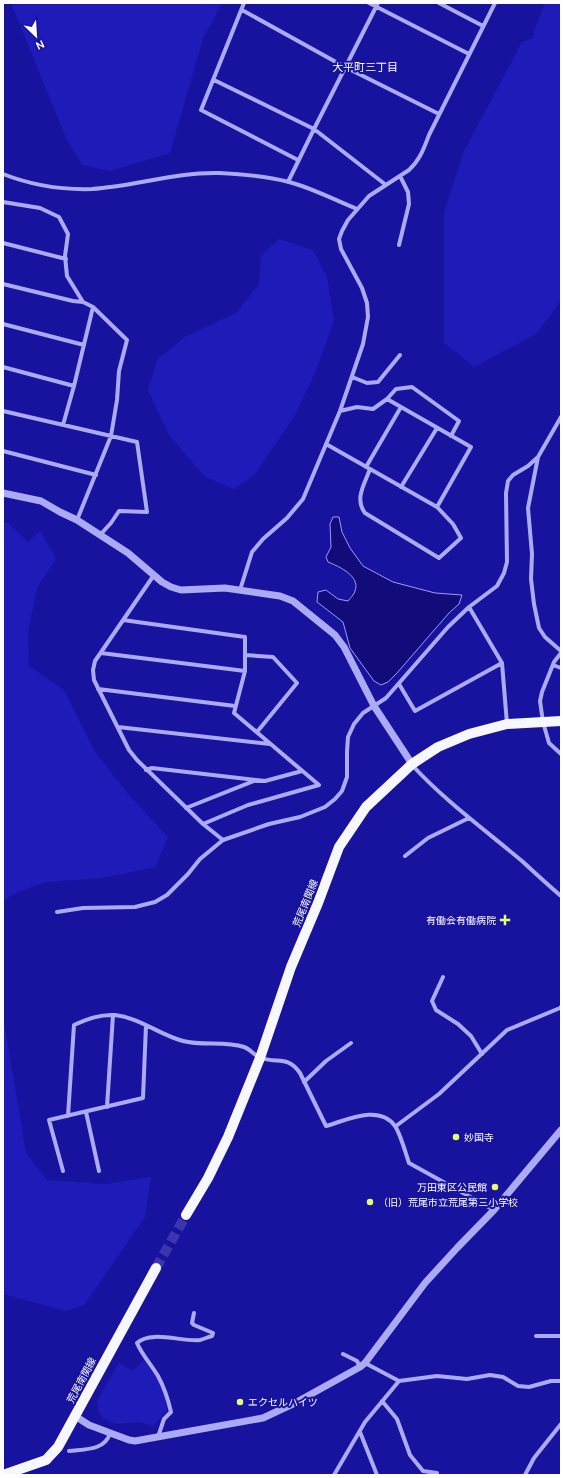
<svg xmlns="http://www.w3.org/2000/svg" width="564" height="1478" viewBox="0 0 564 1478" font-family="Ubuntu,'Noto Sans JP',sans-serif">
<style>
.green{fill:#1e1bb8}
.water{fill:#110c7a;stroke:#9d9cf7}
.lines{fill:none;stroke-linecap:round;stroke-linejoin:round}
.primary-tunnel{stroke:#3b36ad;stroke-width:10;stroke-dasharray:10 5;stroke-linecap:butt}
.minor{stroke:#abaaf4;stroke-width:4}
.tertiary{stroke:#abaaf4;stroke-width:7}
.primary{stroke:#f7f7ff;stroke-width:10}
.poi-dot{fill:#e4ff6d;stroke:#18139e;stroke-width:1.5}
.labels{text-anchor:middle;stroke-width:4;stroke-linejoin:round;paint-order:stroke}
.street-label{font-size:10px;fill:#fff;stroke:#18139e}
.poi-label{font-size:10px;fill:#fff;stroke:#18139e;text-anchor:start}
.neighbourhood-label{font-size:11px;fill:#fff;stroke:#18139e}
</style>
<rect width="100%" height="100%" fill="#18139e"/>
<path class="green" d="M 11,3 L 222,3 L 203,39 L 170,153 L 110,171 L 82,165 L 66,138 Z
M 545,3 L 561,3 L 561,301 L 536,334 L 474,367 L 444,343 L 444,212 L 464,151 L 522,42 L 533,38 L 535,28 Z
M 279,239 L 313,250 L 327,277 L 334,321 L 315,373 L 295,415 L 255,474 L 234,489 L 205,477 L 169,435 L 148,390 L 157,360 L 185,337 L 236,313 L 259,284 L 261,256 Z
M 3,523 L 8,523 L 28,542 L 40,531 L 56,559 L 37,588 L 28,632 L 29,666 L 64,690 L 95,752 L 129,795 L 168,837 L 155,867 L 102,878 L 45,882 L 12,895 L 3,902 Z
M 3,1016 L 26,1153 L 47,1180 L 105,1184 L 151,1177 L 145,1217 L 84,1305 L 66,1311 L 3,1294 Z
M 144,1360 C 156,1375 167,1391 167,1411 L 153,1426 L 139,1422 L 116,1424 L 108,1421 L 101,1416 L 98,1410 L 97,1401 L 119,1363 L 133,1371 Z"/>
<path class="water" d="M 333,517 L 339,517 L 342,532 L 350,548 L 363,566 L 393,582 L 435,593 L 462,595 L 459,604 L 449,613 L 397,673 L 388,682 L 381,685 L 374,681 L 350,648 L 343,622 L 317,602 L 318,592 L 326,590 L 338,599 L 348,601 C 350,598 354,595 355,591 C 361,576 338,566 328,562 L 326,557 L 331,547 L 330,524 Z"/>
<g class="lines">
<path class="primary-tunnel" d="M 156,1268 L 186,1215"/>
<path class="minor" d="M 244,3 L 201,110 L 298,160
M 369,3 L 469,54
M 439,3 L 483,26
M 242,10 L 345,67 L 439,114
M 214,80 L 314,129 L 386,185
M 3,174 C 31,185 62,190 92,189 C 135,186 176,172 219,173 C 240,174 269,177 289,182 C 312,188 335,200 357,209
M 288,182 L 314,129 L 378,3
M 3,202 L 40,208 L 59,217 L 68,234 L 65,256 L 67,276 L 83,302
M 3,243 L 66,259
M 399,245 L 409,204 L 408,192 L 400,176
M 3,284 L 73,301 L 83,302 L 93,307 L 127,340 L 119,371 L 117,400 L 111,436 L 77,520
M 3,324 L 84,345
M 3,367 L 74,386
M 352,377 L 367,383 L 378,382 L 400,355
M 387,399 L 471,447 L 437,507
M 3,411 L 137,442 L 147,512 L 119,511 L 111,523 L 100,535
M 340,411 L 357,407 L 373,409 L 387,399 L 396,389 L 412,387 L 459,421 L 451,436
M 63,425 L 74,386 L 93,307
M 326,444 L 437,507 L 453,524 L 461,538 L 439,558 L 365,513 C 354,499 365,483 370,469
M 3,451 L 96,475
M 538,457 L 528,508 L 532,554 L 531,579 L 534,604 L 539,628 L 545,637 L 561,651
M 366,467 L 401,407
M 401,487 L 437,428
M 154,575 L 95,661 L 93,670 L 94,680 L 129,750 L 137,760 L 203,824 L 223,840
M 240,590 L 252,552 L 263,539 L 287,518 L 303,499 L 340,411 L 363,344 L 368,317 L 367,303 L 362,288 L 341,249 L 339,239 L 342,231 L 348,220 L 369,196 L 409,170 C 420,160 424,148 429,135 L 495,3
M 469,607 L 502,663 L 507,724
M 123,620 L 245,637 L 245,671 L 234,713 L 319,785 L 248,805 L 203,824
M 101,653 L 245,671
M 561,653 L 554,662 L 542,692 L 540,701 L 543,722 L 549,743 L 561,754
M 245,655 L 273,657 L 297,683 L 257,732
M 553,665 L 561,668
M 399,684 L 415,711 L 502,663
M 98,689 L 235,706
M 118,727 L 270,744
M 412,765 C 445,801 485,830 522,861 C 535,873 548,885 561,896
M 146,770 L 152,768 L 265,781 L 302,771
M 186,808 L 256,780
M 405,856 L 428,838 L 469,818
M 57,912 L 83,908 L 135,907 L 155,902 L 167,895 L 188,874 L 200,859 L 223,840 L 269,824 L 300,817 L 325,807 L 335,799 L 342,791 L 347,777 L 347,752 L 348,737 L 354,724 L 363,713 L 386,698 L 448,627 L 469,607 L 497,586 L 504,573 L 507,562 L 506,493 L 508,481 L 513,475 L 528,466 L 538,457 L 561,417
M 443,977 L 432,1001 L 436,1010 L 458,1024 L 471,1036 L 482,1054
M 304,1082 L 326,1061 L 351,1043
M 107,1107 L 113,1015
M 86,1112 L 99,1171
M 68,1116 L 74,1025 C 88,1019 100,1014 115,1015 C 140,1018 160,1035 183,1041 C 202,1046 225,1041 244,1047 C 250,1049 254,1055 259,1057 C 276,1065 287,1054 300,1073 L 326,1126 C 347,1120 379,1104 395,1126 C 400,1133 406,1154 409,1163 L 494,1210
M 396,1126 L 439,1094 L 507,1030 L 560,1008 L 561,1007
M 63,1171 L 49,1120 L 143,1098 L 146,1025
M 536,1336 L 561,1336
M 343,1354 L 357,1361 L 360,1367
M 365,1363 L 399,1381 L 437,1376 L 467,1379 L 490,1375 L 503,1377 L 518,1386 L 529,1387 L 551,1381 L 561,1381
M 382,1401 L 397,1419 L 410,1455 L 423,1471 L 437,1473 L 437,1475
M 360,1432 L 377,1475
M 158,1437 L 164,1419 L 171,1412 C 168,1399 164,1387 158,1376 C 151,1364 142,1355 137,1343 C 151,1330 182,1342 200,1340 C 204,1339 208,1337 212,1336 L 213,1333 L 194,1325 L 192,1323 L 194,1313
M 69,1451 C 84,1449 105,1451 110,1433
M 334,1475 L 365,1422 L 399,1381
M 525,1475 L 534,1458 L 561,1424"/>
<path class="tertiary" d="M 3,493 L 41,501 L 60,512 L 77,520 L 128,553 L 162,582 L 171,587 L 181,590 L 225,588 L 280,596 L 293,601 L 335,635 L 344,647 L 374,706 L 412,764
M 75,1416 L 89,1425 L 129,1440 L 135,1441 L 263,1418 L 295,1403 L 360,1367 L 365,1363 L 425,1283 L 457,1248 L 494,1210 L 561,1130"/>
<path class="primary" d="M 186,1215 L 208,1178 L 228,1137 L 260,1058 L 291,967 L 318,903 L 339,847 L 366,807 L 412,764 L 438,747 L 469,734 L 507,724 L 561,721
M 3,1475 L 46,1460 L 58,1447 L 156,1268"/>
</g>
<g class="poi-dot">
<path d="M503 914h4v4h4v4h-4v4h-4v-4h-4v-4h4z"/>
<circle cx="456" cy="1137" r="4"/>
<circle cx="495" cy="1187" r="4"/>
<circle cx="370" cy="1202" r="4"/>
<circle cx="240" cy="1402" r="4"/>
</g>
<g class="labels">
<g class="street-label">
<text transform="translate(305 903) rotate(-68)" y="4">荒尾南関線</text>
<text transform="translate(81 1380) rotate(-62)" y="4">荒尾南関線</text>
</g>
<g class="poi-label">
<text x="496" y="924" text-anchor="end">有働会有働病院</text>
<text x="464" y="1141">妙国寺</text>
<text x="487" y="1191" text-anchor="end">万田東区公民館</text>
<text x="378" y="1206">（旧）荒尾市立荒尾第三小学校</text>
<text x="248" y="1406">エクセルハイツ</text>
</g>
<g class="neighbourhood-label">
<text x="365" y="71">大平町三丁目</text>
</g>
</g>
<rect width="564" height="1478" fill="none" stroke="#ffffff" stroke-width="8"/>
<g transform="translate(36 36) rotate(155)" stroke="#18139e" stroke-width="3" paint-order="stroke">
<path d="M0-3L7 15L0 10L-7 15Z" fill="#ffffff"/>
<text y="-6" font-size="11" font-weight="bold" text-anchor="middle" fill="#ffffff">N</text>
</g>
</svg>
